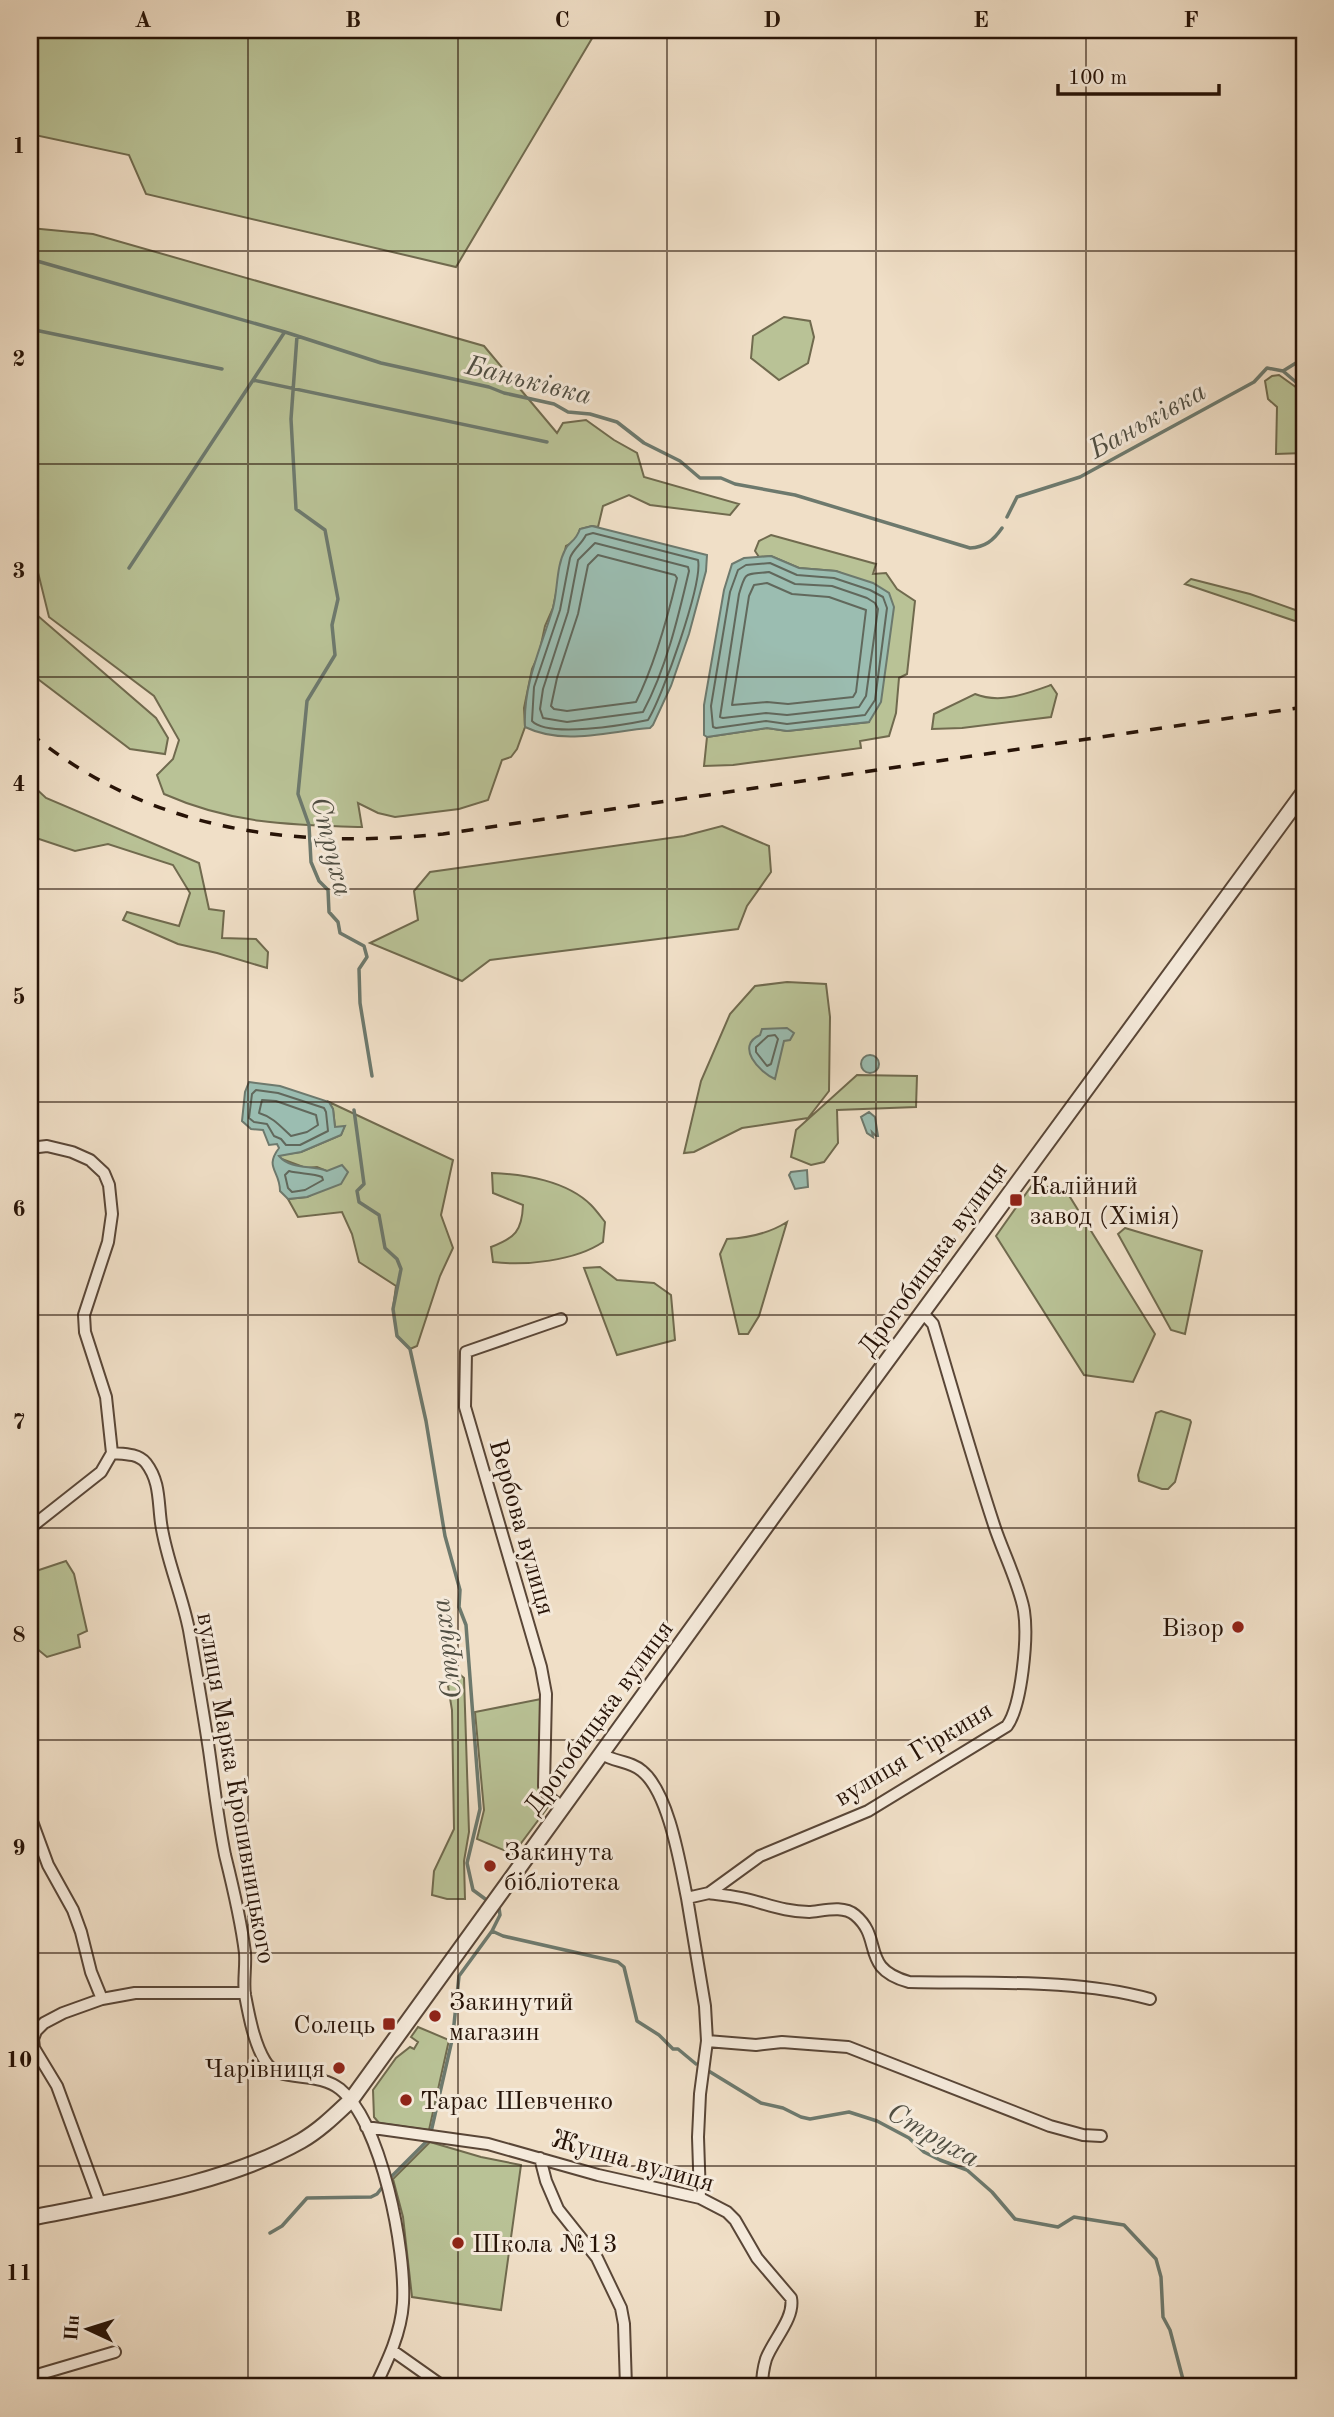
<svg xmlns="http://www.w3.org/2000/svg" width="1334" height="2417" viewBox="0 0 1334 2417" font-family="'Old Standard TT',serif">
<style>
.green{fill:#b9c296;stroke:#706a4e;stroke-width:2}
.water{fill:#9bbdb1;stroke:#6d796d;stroke-width:2}
.lines{fill:none;stroke-linecap:round;stroke-linejoin:round}
.shore{stroke:#61685c;stroke-width:2}
.stream{stroke:#6d796d;stroke-width:3.5}
.minor-casing{stroke:#594637;stroke-width:14}
.tertiary-casing{stroke:#594637;stroke-width:18}
.minor{stroke:#f5eadb;stroke-width:10}
.tertiary{stroke:#f5eadb;stroke-width:14}
.rail{stroke:#271307;stroke-width:3.5;stroke-dasharray:12 12;stroke-linecap:butt}
.grid{fill:none;stroke:#271307;stroke-width:2;stroke-opacity:0.55}
.poi-dot{fill:#8f2418;stroke:#f5eadb;stroke-width:2.5}
.labels{text-anchor:middle;stroke-width:6;stroke-linejoin:round;paint-order:stroke}
.poi-label{font-size:26px;fill:#271307;stroke:#f5eadb;text-anchor:start}
.street-label{font-size:26px;fill:#271307;stroke:#f5eadb}
.water-label{font-size:28px;font-style:italic;fill:#504e42;stroke:#f5eadb}
.neatline{fill:none;stroke:#271307;stroke-width:2.5}
.grid-label{font-size:23px;text-anchor:middle;font-weight:bold;fill:#271307}
</style>
<rect width="100%" height="100%" fill="#f0dfc7"/>
<filter id="stains"><feTurbulence type="fractalNoise" baseFrequency=".00286" numOctaves="4"/><feColorMatrix values="0 0 0 0 .2 0 0 0 0 .09 0 0 0 0 .02 0 0 0 .5 -.17"/></filter>
<radialGradient id="worn" r=".72"><stop offset=".6" stop-color="#630" stop-opacity="0"/><stop offset="1" stop-color="#630" stop-opacity=".3"/></radialGradient>
<path class="green" d="M 30,30 L 597,30 L 456,267 L 146,194 L 129,155 L 30,134 Z
M 30,228 L 93,234 L 484,346 L 557,433 L 563,423 L 586,420 L 614,440 L 637,453 L 644,477 L 739,504 L 730,515 L 650,505 L 629,495 L 603,506 L 598,527 L 592,526 L 580,529 L 576,541 L 566,546 L 553,608 L 545,626 L 539,654 L 532,669 L 524,708 L 525,727 L 517,749 L 511,757 L 502,760 L 488,800 L 459,809 L 395,817 L 378,813 L 358,803 L 362,827 C 289,825 232,824 164,794 L 157,775 L 173,759 L 179,740 L 154,696 L 49,617 L 30,540 Z
M 784,317 L 810,321 L 814,337 L 808,363 L 779,380 L 751,358 L 753,336 Z
M 1279,375 L 1304,393 L 1304,453 L 1276,454 L 1277,407 L 1268,399 L 1265,381 L 1272,376 Z
M 771,535 L 876,564 L 873,574 L 886,573 L 897,589 L 915,601 L 907,674 L 899,678 L 896,713 L 889,736 L 860,741 L 861,748 L 733,765 L 704,766 L 707,737 L 767,728 L 787,731 L 869,722 L 853,578 L 836,571 L 799,568 L 771,556 L 759,557 L 755,551 L 759,541 Z
M 1191,579 L 1250,594 L 1304,613 L 1304,624 L 1185,584 Z
M 30,590 L 38,616 L 156,718 L 168,738 L 165,754 L 130,749 L 30,673 Z
M 1051,685 L 1057,694 L 1051,717 L 962,728 L 932,729 L 934,714 L 975,694 C 1000,704 1026,694 1051,685 Z
M 30,783 L 46,798 L 199,863 L 209,909 L 224,911 L 222,938 L 256,939 L 268,952 L 267,968 L 217,953 L 178,944 L 123,920 L 127,912 L 179,926 L 190,893 L 173,865 L 108,844 L 75,851 L 30,836 Z
M 722,826 L 769,846 L 771,872 L 747,906 L 738,929 L 490,960 L 462,981 L 370,943 L 418,920 L 414,891 L 430,872 L 684,836 Z
M 787,982 L 826,984 L 830,1017 L 829,1091 L 808,1118 L 742,1128 L 694,1152 L 684,1153 L 701,1081 L 730,1014 L 755,986 Z
M 857,1075 L 917,1076 L 916,1107 L 837,1110 L 838,1143 L 824,1162 L 811,1165 L 791,1157 L 796,1130 Z
M 329,1102 L 453,1160 L 441,1215 L 453,1248 L 440,1276 L 417,1346 L 410,1349 L 397,1336 L 393,1309 L 396,1286 L 359,1262 L 352,1234 L 342,1212 L 298,1217 L 288,1199 L 307,1197 L 323,1189 L 327,1171 L 317,1167 L 306,1168 L 279,1158 L 279,1155 L 301,1152 L 341,1135 L 344,1127 L 335,1127 L 333,1109 Z
M 492,1173 C 524,1174 567,1181 591,1205 C 596,1210 601,1217 605,1222 L 603,1242 C 575,1261 525,1266 493,1262 L 491,1247 C 515,1238 522,1231 523,1205 L 493,1193 Z
M 1032,1185 L 1065,1189 L 1155,1334 L 1133,1382 L 1084,1375 L 996,1236 Z
M 787,1222 L 759,1316 L 748,1334 L 739,1334 L 720,1254 L 727,1239 C 748,1238 768,1234 787,1222 Z
M 1125,1228 L 1202,1251 L 1185,1334 L 1171,1330 L 1118,1234 Z
M 600,1267 L 617,1280 L 654,1283 L 671,1295 L 675,1340 L 617,1355 L 584,1268 Z
M 1161,1411 L 1190,1420 L 1191,1422 L 1175,1482 L 1168,1489 L 1162,1489 L 1139,1481 L 1138,1475 L 1156,1413 Z
M 66,1561 L 74,1574 L 87,1631 L 78,1635 L 80,1647 L 47,1657 L 30,1643 L 30,1573 Z
M 458,1673 L 464,1678 L 469,1832 L 464,1861 L 465,1899 L 447,1899 L 432,1895 L 434,1871 L 454,1829 L 452,1710 L 448,1686 L 452,1677 Z
M 541,1699 L 539,1785 L 540,1793 L 548,1807 L 513,1854 L 477,1839 L 484,1810 L 475,1712 Z
M 418,2027 L 449,2040 L 429,2130 L 379,2123 L 374,2117 L 373,2090 L 396,2058 L 410,2047 L 414,2049 L 418,2042 L 411,2037 Z
M 430,2142 L 481,2157 L 521,2165 L 501,2310 L 412,2297 L 403,2217 L 393,2179 Z"/>
<path class="water" d="M 592,526 L 707,555 L 706,571 L 689,634 L 671,686 L 653,725 L 650,728 C 609,731 564,746 525,727 C 523,684 541,648 553,608 C 558,589 556,567 565,550 C 569,541 575,543 580,529 Z
M 771,556 L 799,568 L 836,571 L 873,583 L 889,593 L 894,607 L 881,702 L 869,722 L 787,731 L 767,728 L 707,737 L 704,735 L 704,705 L 724,590 L 732,564 L 744,558 Z
M 787,1028 L 794,1033 L 790,1040 L 784,1041 L 775,1079 C 759,1072 735,1046 760,1035 L 762,1029 Z
M861 1064a9 9 0 1 1 18 0a9 9 0 1 1-18 0Z
M 249,1082 L 280,1086 L 329,1102 L 333,1109 L 335,1127 L 345,1126 L 341,1135 L 301,1152 L 279,1156 C 291,1170 311,1165 327,1171 L 342,1165 L 348,1172 L 341,1184 L 307,1197 L 288,1199 L 280,1191 C 280,1170 264,1168 279,1148 L 277,1144 L 269,1145 L 263,1130 L 251,1129 L 242,1121 L 245,1092 Z
M 869,1112 L 875,1117 L 878,1136 L 876,1136 L 872,1132 L 873,1137 L 867,1133 L 861,1117 Z
M 807,1170 L 808,1187 L 795,1189 L 789,1175 L 791,1172 Z"/>
<g class="lines">
<path class="shore" d="M 593,533 L 698,560 C 703,583 662,698 648,720 C 624,725 548,738 532,721 L 534,687 L 560,610 L 570,558 C 573,549 581,545 586,535 Z
M 595,543 L 688,567 L 689,571 C 678,618 666,669 643,712 L 567,722 L 543,718 L 540,709 L 543,689 L 568,612 L 578,560 Z
M 598,555 L 675,575 L 677,578 C 667,620 655,664 636,702 L 567,711 L 554,709 L 551,706 L 557,678 L 578,614 L 588,565 Z
M 770,563 L 797,575 L 834,578 L 870,590 L 883,597 L 887,608 L 875,700 L 865,715 L 787,724 L 766,721 L 716,728 L 713,727 L 711,706 L 730,592 L 738,570 L 746,565 Z
M 769,572 L 795,584 L 832,586 L 867,598 L 875,603 L 878,609 L 866,696 L 859,707 L 787,715 L 766,713 L 723,718 L 720,717 L 739,594 C 746,570 745,575 769,572 Z
M 767,583 L 792,594 L 829,597 L 866,610 L 856,692 L 853,697 L 788,704 L 767,702 L 732,705 L 749,596 L 754,585 Z
M 775,1035 L 778,1039 L 771,1064 L 767,1066 L 756,1052 L 756,1047 L 768,1036 Z
M 256,1090 L 278,1093 L 324,1108 L 326,1112 L 328,1131 L 300,1145 L 286,1145 L 281,1139 L 274,1136 L 267,1124 L 254,1122 L 249,1118 L 252,1094 Z
M 262,1100 L 276,1101 L 316,1115 L 318,1125 L 307,1132 L 291,1136 C 281,1127 273,1117 259,1113 Z
M 289,1171 C 300,1174 313,1173 322,1177 L 323,1180 L 305,1190 L 292,1192 L 288,1188 L 285,1175 Z"/>
<path class="stream" d="M 30,259 L 285,332 L 381,363 L 489,387 L 504,393 L 554,404 L 568,412 L 590,414 L 617,422 L 644,443 L 680,461 L 700,478 L 721,478 L 735,484 L 795,495 L 970,548 C 985,547 993,541 1002,528
M 30,329 L 222,369
M 297,336 L 291,419 L 296,509 L 325,530 L 338,599 L 332,625 L 335,655 L 307,701 L 298,794 L 309,825 L 311,862 L 319,881 L 328,890 L 329,912 L 338,922 L 340,933 L 364,946 L 367,957 L 359,969 L 360,1003 L 372,1076
M 1283,371 L 1304,358
M 253,380 L 547,442
M 1007,517 L 1017,497 L 1080,477 L 1254,382 L 1267,368 L 1283,371 L 1304,389
M 129,568 L 284,333
M 354,1110 L 364,1184 L 357,1191 L 359,1202 L 379,1215 L 385,1248 L 397,1259 L 401,1269 L 393,1309 L 397,1336 L 410,1349 L 426,1421 L 445,1536 L 460,1590 L 459,1607 L 466,1625 L 480,1809 L 467,1863 L 473,1890 L 488,1901
M 494,1905 L 499,1908 L 500,1915 L 492,1931 L 503,1936 L 618,1962 L 624,1967 L 637,2021 L 659,2035 L 673,2049 L 678,2049 L 696,2064
M 453,2034 L 459,1976 L 492,1931
M 707,2070 L 761,2103 L 783,2108 L 801,2117 L 810,2119 L 849,2112 L 877,2121 L 909,2138 L 924,2152 L 940,2160 L 967,2170 L 992,2192 L 1015,2219 L 1058,2227 L 1074,2217 L 1124,2225 L 1156,2259 L 1161,2277 L 1163,2317 L 1170,2330 L 1185,2387
M 431,2132 L 452,2040
M 389,2179 L 428,2140
M 270,2233 L 282,2226 L 307,2198 L 371,2197 L 377,2194 L 384,2185"/>
<g class="minor-casing">
<path id="minor" d="M 30,1148 L 47,1146 L 72,1152 L 90,1160 L 104,1173 L 109,1185 L 112,1214 L 108,1242 L 84,1315 L 85,1332 L 106,1397 L 112,1453 L 101,1472 L 30,1528
M 561,1319 L 466,1352 L 465,1407 L 541,1667 L 546,1694 L 544,1786 L 547,1795 L 561,1807
M 112,1453 C 123,1454 138,1453 146,1463 C 160,1481 158,1501 161,1523 C 166,1559 182,1594 189,1630 C 196,1670 203,1710 209,1750 C 214,1785 218,1820 225,1855 C 233,1887 241,1920 245,1953 C 246,1967 243,1982 245,1995 C 249,2016 254,2043 265,2061 C 278,2084 316,2070 340,2089 C 382,2123 406,2251 403,2303 C 401,2333 388,2360 375,2387
M 602,1754 C 614,1762 631,1761 642,1771 C 669,1793 680,1864 687,1898
M 30,1816 L 48,1865 L 73,1910 L 81,1932 L 91,1972 L 102,1999
M 709,1893 C 721,1895 734,1896 746,1899 C 767,1904 786,1912 809,1912 C 823,1911 843,1905 855,1915 C 884,1939 859,1968 909,1982 C 988,1984 1073,1978 1150,1999
M 707,2041 L 756,2045 L 782,2042 L 848,2047 L 1050,2126 L 1083,2135 L 1101,2136
M 366,2127 L 488,2144 L 598,2175 L 700,2198 L 727,2212 L 735,2220 L 757,2258 L 791,2298 C 795,2318 773,2340 766,2359 C 763,2369 762,2378 762,2387
M 540,2158 L 546,2181 L 558,2209 L 597,2258 L 621,2308 L 624,2324 L 626,2387
M 700,2198 L 698,2137 L 700,2094 L 707,2041 L 705,2006 L 687,1898 L 709,1893 L 760,1856 L 868,1811 L 1007,1726 C 1022,1705 1028,1637 1024,1611 C 1020,1586 1002,1550 994,1525 C 972,1458 953,1391 933,1324 L 922,1312
M 100,2203 L 57,2086 L 34,2048 L 33,2039 L 36,2031 L 44,2023 L 63,2013 L 102,1999 L 135,1993 L 245,1993
M 393,2351 L 444,2387
M 30,2377 L 115,2352"/>
</g>
<g class="tertiary-casing">
<path id="tertiary" d="M 30,2218 C 117,2200 223,2185 301,2141 C 320,2130 335,2115 351,2100 L 774,1515 L 1304,792"/>
</g>
<use href="#minor" class="minor"/>
<use href="#tertiary" class="tertiary"/>
<path class="rail" d="M 30,733 C 150,832 293,849 443,834 L 1304,707"/>
</g>
<path class="grid" d="M 248,30 L 248,2387M 458,30 L 458,2387M 667,30 L 667,2387M 876,30 L 876,2387M 1086,30 L 1086,2387M 30,251 L 1304,251M 30,464 L 1304,464M 30,677 L 1304,677M 30,889 L 1304,889M 30,1102 L 1304,1102M 30,1315 L 1304,1315M 30,1528 L 1304,1528M 30,1740 L 1304,1740M 30,1953 L 1304,1953M 30,2166 L 1304,2166"/>
<g class="poi-dot">
<rect x="1009" y="1193" width="14" height="14" rx="3.5"/>
<circle cx="1238" cy="1627" r="7"/>
<circle cx="490" cy="1866" r="7"/>
<circle cx="435" cy="2016" r="7"/>
<rect x="382" y="2017" width="14" height="14" rx="3.5"/>
<circle cx="339" cy="2068" r="7"/>
<circle cx="406" cy="2100" r="7"/>
<circle cx="458" cy="2243" r="7"/>
</g>
<g class="labels">
<g class="poi-label">
<text x="1030" y="1194">Калійний<tspan x="1030" dy="30">завод (Хімія)</tspan></text>
<text x="1224" y="1636" text-anchor="end">Візор</text>
<text x="504" y="1860">Закинута<tspan x="504" dy="30">бібліотека</tspan></text>
<text x="449" y="2010">Закинутий<tspan x="449" dy="30">магазин</tspan></text>
<text x="375" y="2033" text-anchor="end">Солець</text>
<text x="325" y="2077" text-anchor="end">Чарівниця</text>
<text x="420" y="2109">Тарас Шевченко</text>
<text x="472" y="2252">Школа №13</text>
</g>
<g class="street-label">
<text transform="translate(932 1258) rotate(-54)" y="9">Дрогобицька вулиця</text>
<text transform="translate(523 1527) rotate(74)" y="9">Вербова вулиця</text>
<text transform="translate(598 1717) rotate(-54)" y="9">Дрогобицька вулиця</text>
<text transform="translate(913 1753) rotate(-31)" y="9">вулиця Гіркиня</text>
<text transform="translate(237 1788) rotate(80)" y="9">вулиця Марка Кропивницького</text>
<text transform="translate(633 2160) rotate(16)" y="9">Жупна вулиця</text>
</g>
<g class="water-label">
<text transform="translate(529 379) rotate(14)" y="10">Баньківка</text>
<text transform="translate(1147 419) rotate(-29)" y="10">Баньківка</text>
<text transform="translate(333 846) rotate(76)" y="10">Струха</text>
<text transform="translate(445 1649) rotate(-97)" y="10">Струха</text>
<text transform="translate(934 2134) rotate(30)" y="10">Струха</text>
</g>
</g>
<rect width="1334" height="2417" fill="none" stroke="#f0dfc7" stroke-width="77"/>
<g transform="translate(88 2329) rotate(274)" stroke="#f5eadb" stroke-width="5" paint-order="stroke">
<path d="M0-5L12 26L0 18L-12 26Z" fill="#271307"/>
<text y="-10" font-size="19" font-weight="bold" text-anchor="middle" fill="#271307">Пн</text>
</g>
<path d="M1058 84v10h161v-10" fill="none" stroke="#271307" stroke-width="3.5"/>
<text x="1068" y="84" font-size="21" fill="#271307" stroke="#f5eadb" stroke-width="5" paint-order="stroke">100 m</text>
<rect x="38" y="38" width="1258" height="2340" class="neatline"/>
<g class="grid-label">
<text x="143" y="27">A</text>
<text x="353" y="27">B</text>
<text x="562" y="27">C</text>
<text x="772" y="27">D</text>
<text x="981" y="27">E</text>
<text x="1191" y="27">F</text>
<text x="19" y="153">1</text>
<text x="19" y="366">2</text>
<text x="19" y="578">3</text>
<text x="19" y="791">4</text>
<text x="19" y="1004">5</text>
<text x="19" y="1216">6</text>
<text x="19" y="1429">7</text>
<text x="19" y="1642">8</text>
<text x="19" y="1855">9</text>
<text x="19" y="2067">10</text>
<text x="19" y="2280">11</text>
</g>
<rect width="100%" height="100%" filter="url(#stains)"/>
<rect width="100%" height="100%" fill="url(#worn)"/>
</svg>
